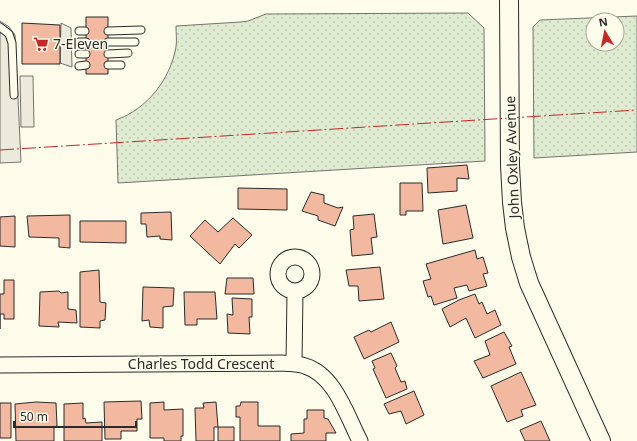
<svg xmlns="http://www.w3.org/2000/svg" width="637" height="441" viewBox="0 0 637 441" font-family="'Noto Sans',sans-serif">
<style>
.grass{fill:url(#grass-dots);stroke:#74746e;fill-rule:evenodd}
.parking{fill:#eceadb;stroke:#74746e}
.building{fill:#f2b8a0;stroke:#2b2b2b}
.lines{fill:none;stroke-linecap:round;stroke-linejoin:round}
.service-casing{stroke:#2b2b2b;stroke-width:9}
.minor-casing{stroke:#2b2b2b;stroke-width:17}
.tertiary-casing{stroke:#2b2b2b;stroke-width:20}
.service{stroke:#fdfbea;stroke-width:7}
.minor{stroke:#fdfbea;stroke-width:15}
.tertiary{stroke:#fdfbea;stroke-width:18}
.power{stroke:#c62828;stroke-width:1;stroke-dasharray:14 3 2 3;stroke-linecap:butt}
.labels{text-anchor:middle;stroke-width:3;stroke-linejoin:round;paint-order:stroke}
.poi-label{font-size:14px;fill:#2b2b2b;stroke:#fdfbea;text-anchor:start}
.street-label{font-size:14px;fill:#2b2b2b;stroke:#fdfbea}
</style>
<defs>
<pattern id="grass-dots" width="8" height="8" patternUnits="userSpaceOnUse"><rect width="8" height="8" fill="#deebd1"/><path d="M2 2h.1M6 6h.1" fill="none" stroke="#bfcab4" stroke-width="1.8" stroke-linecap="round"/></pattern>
</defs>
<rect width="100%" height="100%" fill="#fdfbea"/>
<path class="grass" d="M 468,13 L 484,28 L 485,161 L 118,183 L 116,120 C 147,109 170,80 176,47 C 177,40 176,33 176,26 L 241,22 L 248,21 L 266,14 Z
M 637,16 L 637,152 L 534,158 L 533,27 L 540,20 ZM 593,20 L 617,20 L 617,44 L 593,44 Z"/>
<path class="parking" d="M 0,21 L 9,27 L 15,35 L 21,162 L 0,163 Z
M 61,23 L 71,28 L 72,67 L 60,63 Z
M 20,76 L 33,76 L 34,127 L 21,127 Z"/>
<path class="building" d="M 86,17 L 108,17 L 108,74 L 86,74 Z
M 22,23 L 60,25 L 60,64 L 22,64 Z
M 467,165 L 469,179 L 457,178 L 457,191 L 428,193 L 427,168 Z
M 400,183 L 422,183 L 423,211 L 406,211 L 406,215 L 400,215 Z
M 238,188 L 287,189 L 287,210 L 238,209 Z
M 311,192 L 324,195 L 324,203 L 338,208 L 343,207 L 335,226 L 318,220 L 318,216 L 302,211 Z
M 466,205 L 473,238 L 443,244 L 438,210 Z
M 171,212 L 172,240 L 160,239 L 160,236 L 147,237 L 146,224 L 141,224 L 141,213 Z
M 374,214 L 377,237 L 371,238 L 373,254 L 352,256 L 350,230 L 354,229 L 353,216 Z
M 70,215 L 70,248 L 59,247 L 59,238 L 29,237 L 27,216 Z
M 15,216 L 15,247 L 0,246 L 0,217 Z
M 233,218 L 252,235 L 239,248 L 235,244 L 220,264 L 190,236 L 205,220 L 218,232 Z
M 80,221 L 126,221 L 126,243 L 80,242 Z
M 475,250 L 477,259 L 483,257 L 488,273 L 483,274 L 487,286 L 469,291 L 467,285 L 454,288 L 457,298 L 434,305 L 431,296 L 428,297 L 423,281 L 431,279 L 426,264 Z
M 380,267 L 384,299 L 359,301 L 358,286 L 349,286 L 346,270 Z
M 99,270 L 100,302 L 106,303 L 105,320 L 100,321 L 100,328 L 80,327 L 80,272 Z
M 227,278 L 253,278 L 254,294 L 225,294 Z
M 4,280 L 14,280 L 14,319 L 4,319 L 4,314 L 0,314 L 0,329 L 0,294 L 4,294 Z
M 143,287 L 174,288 L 173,306 L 163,307 L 163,328 L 150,327 L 149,320 L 142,321 Z
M 59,291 L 61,293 L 68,292 L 68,309 L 76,310 L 77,323 L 58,322 L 59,327 L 39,326 L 40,292 Z
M 184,292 L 215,292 L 217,319 L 197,319 L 197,325 L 185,325 Z
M 475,294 L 479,304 L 482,302 L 487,314 L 495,310 L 501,325 L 475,338 L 466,318 L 450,327 L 442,309 L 459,300 Z
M 232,298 L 252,299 L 252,317 L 249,317 L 250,334 L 228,333 L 227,314 L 233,315 Z
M 391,322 L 399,342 L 364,359 L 354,337 L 369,330 L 371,332 Z
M 504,332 L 512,346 L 509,347 L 516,364 L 483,378 L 474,361 L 490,355 L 485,341 Z
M 391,353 L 397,366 L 395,368 L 401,382 L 405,381 L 407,389 L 386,398 L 373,369 L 375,368 L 372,361 Z
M 521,372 L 536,405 L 521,410 L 523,416 L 507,422 L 491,386 Z
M 414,391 L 424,415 L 406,424 L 401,411 L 389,414 L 384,404 Z
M 141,401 L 142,419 L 137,419 L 137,431 L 121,431 L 121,439 L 105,439 L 104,402 Z
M 36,402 L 56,403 L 57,426 L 54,427 L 54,441 L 16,441 L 15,404 Z
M 164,402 L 164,410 L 183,409 L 183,436 L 181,436 L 181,441 L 164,441 L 164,438 L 150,438 L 150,403 Z
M 216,402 L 218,427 L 214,427 L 214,441 L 196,441 L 195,408 L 204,408 L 203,403 Z
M 241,402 L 258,402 L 258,426 L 280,426 L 280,441 L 240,441 L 240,417 L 236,417 L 236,406 L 240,406 Z
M 0,403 L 11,403 L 11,438 L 0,438 Z
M 83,403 L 83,419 L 85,418 L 86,423 L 102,422 L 102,441 L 64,441 L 64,404 Z
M 307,410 L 324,410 L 324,418 L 328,419 L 336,433 L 326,433 L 326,441 L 291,441 L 291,434 L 304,433 L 304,419 L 307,419 Z
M 541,421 L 550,441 L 525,441 L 520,430 Z
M 218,427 L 234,427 L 234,441 L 218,441 Z"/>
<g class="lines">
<g class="service-casing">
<path id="service" d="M 0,27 L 9,34 L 12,43 L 14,95
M 79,31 L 85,31
M 108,31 L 141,30
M 79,42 L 86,42
M 108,42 L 135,42
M 79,54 L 86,54
M 108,54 L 128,53
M 108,65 L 121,65
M 79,66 L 86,65"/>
</g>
<g class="minor-casing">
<path id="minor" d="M278 274a17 17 0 1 1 34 0a17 17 0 1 1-34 0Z
M 294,364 L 295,291
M 0,365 L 281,363 C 289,364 298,363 305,366 C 335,375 347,416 360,441"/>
</g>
<g class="tertiary-casing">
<path id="tertiary" d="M 509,0 L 510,166 L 512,202 L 515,228 L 521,257 L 529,283 L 601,441"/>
</g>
<use href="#service" class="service"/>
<use href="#minor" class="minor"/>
<use href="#tertiary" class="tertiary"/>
<path class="power" d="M 0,150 L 637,110"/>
</g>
<defs>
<g id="supermarket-bare" transform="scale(1.2)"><path d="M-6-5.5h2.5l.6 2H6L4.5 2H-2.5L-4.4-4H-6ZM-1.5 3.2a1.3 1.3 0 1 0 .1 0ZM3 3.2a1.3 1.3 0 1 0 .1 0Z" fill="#c62828" stroke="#fdfbea" stroke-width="2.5" paint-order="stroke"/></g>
</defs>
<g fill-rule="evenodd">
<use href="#supermarket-bare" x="41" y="44"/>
</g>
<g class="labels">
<g class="poi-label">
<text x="53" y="49">7-Eleven</text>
</g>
<g class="street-label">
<text transform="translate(512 157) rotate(-92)" y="5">John Oxley Avenue</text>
<text x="201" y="369">Charles Todd Crescent</text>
</g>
</g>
<g transform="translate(605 32) rotate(350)"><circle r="19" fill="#fdfbea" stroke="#a9a89e"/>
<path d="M0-3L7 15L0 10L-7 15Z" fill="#c62828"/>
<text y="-6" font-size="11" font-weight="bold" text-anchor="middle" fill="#2b2b2b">N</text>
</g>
<path d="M14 421v6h122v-6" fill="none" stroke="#2b2b2b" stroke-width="2"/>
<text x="20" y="421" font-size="12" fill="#2b2b2b" stroke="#fdfbea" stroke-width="3" paint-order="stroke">50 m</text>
</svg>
